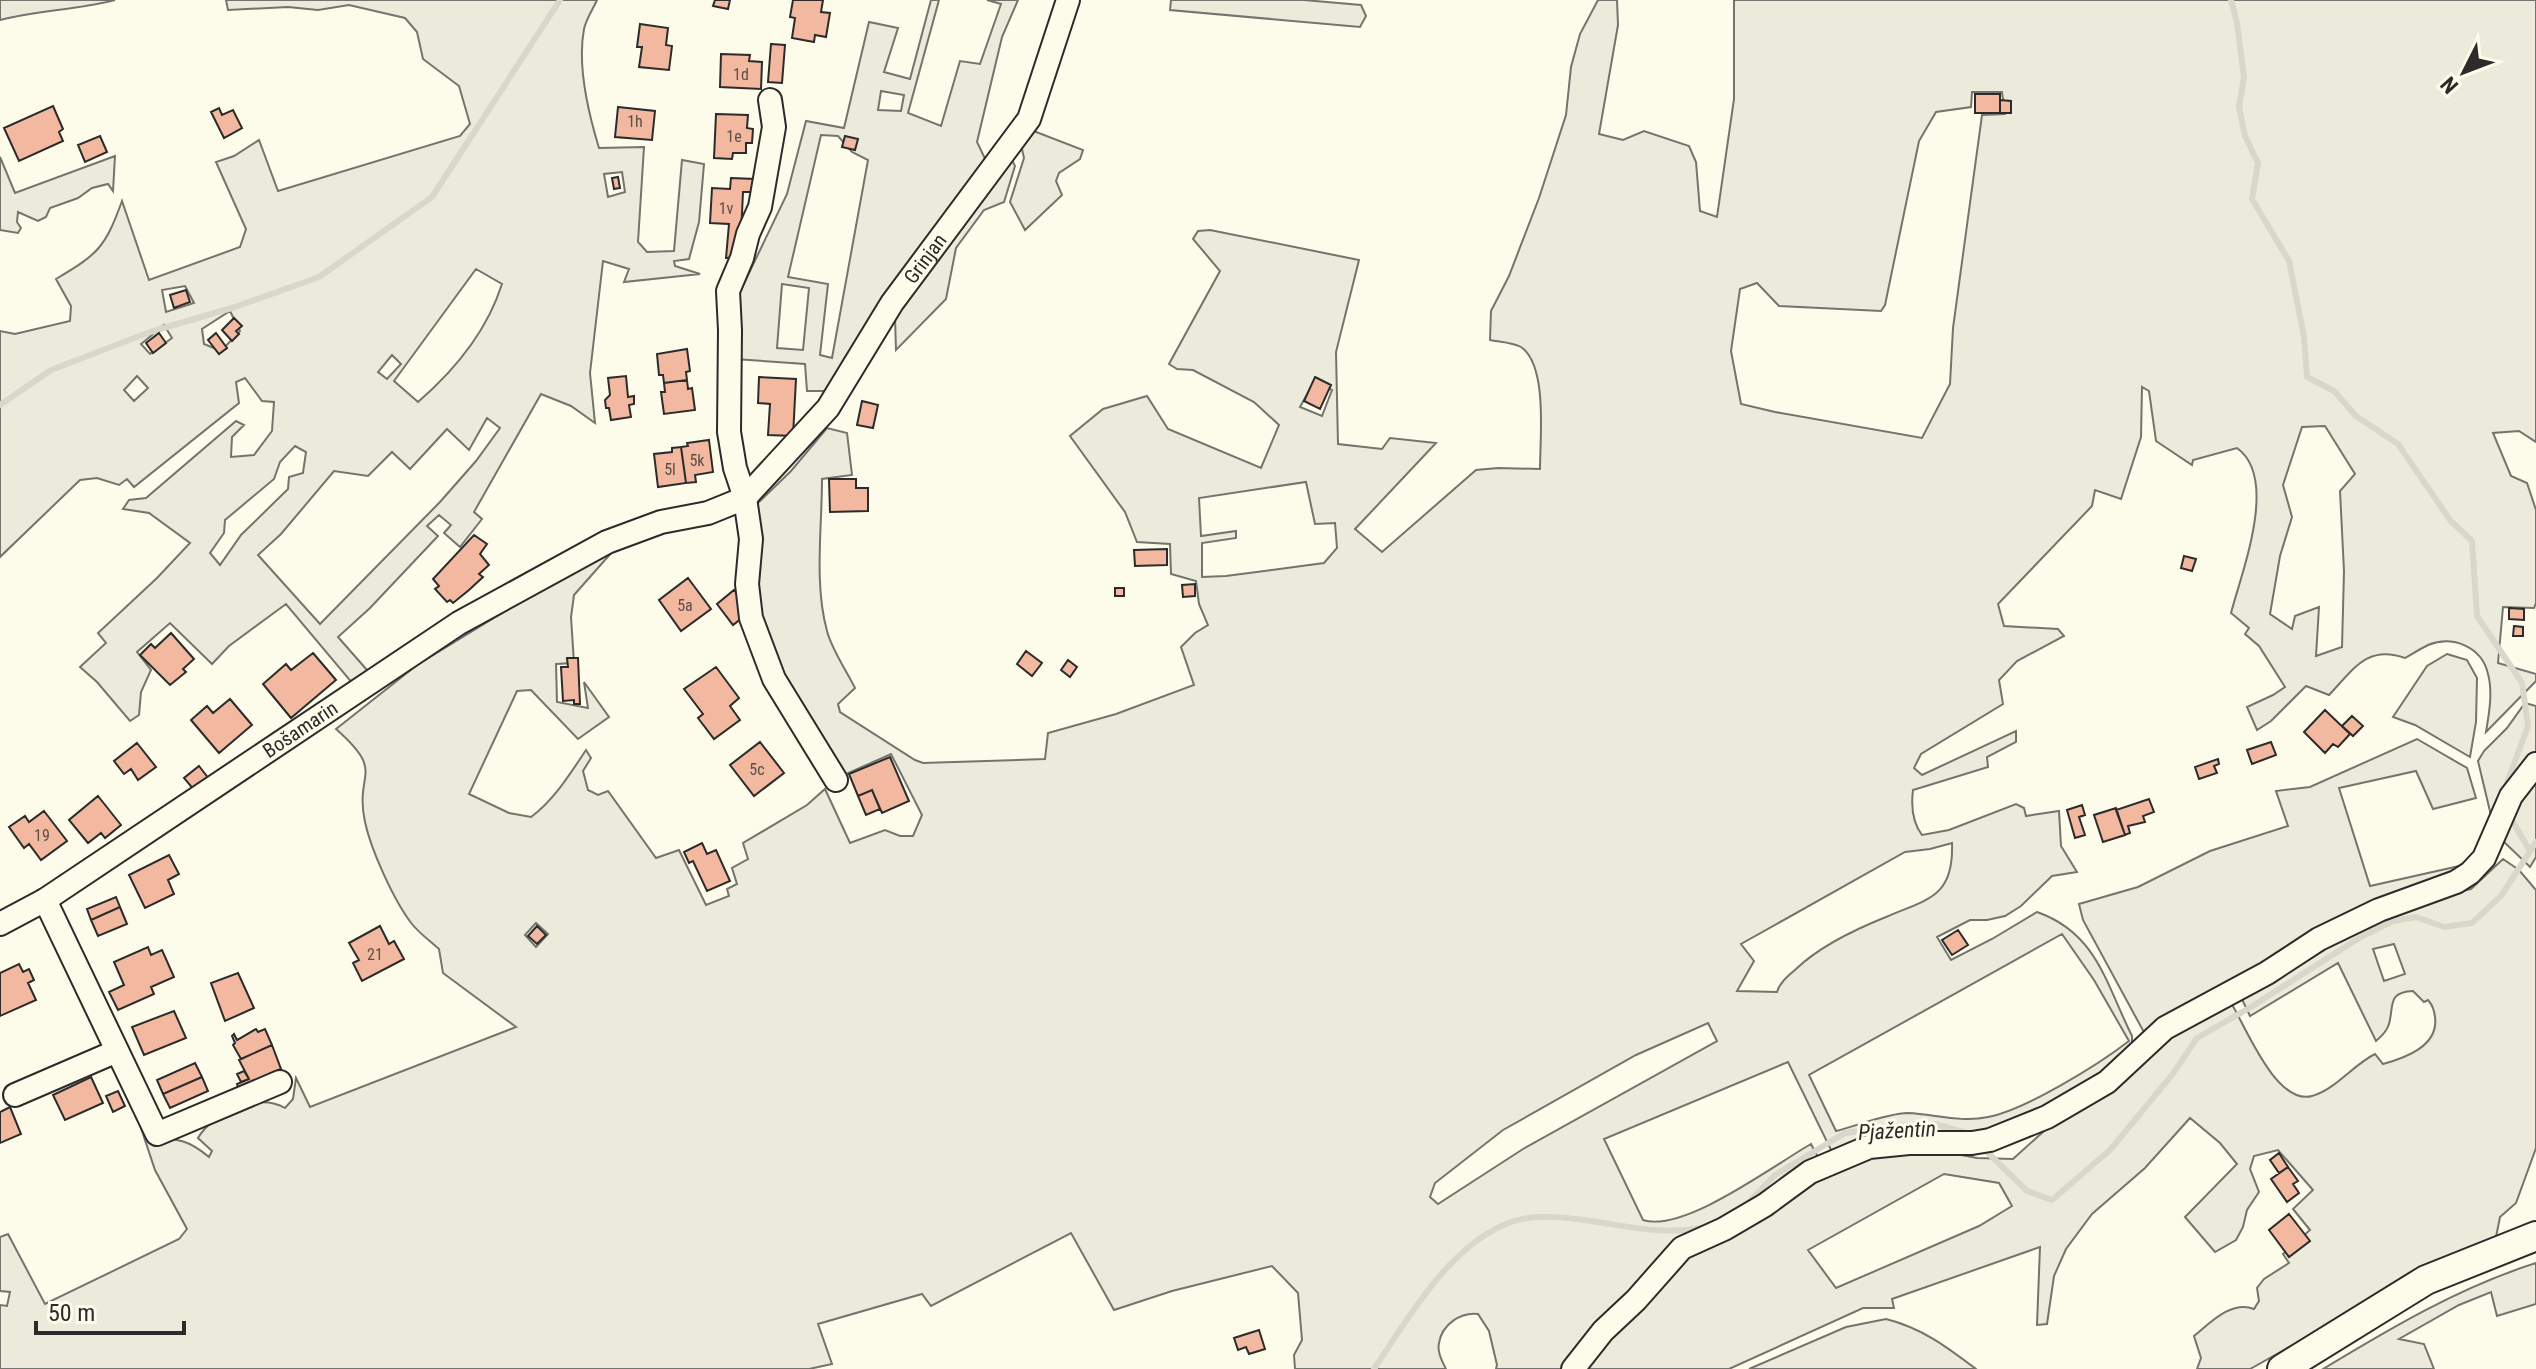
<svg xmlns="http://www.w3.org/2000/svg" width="2536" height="1369" viewBox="0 0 2536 1369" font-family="'Roboto Condensed',sans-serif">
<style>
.green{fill:#ecebdb;stroke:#74746e;stroke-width:2;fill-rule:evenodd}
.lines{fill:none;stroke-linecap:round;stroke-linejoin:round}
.stream{stroke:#d8d7c9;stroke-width:6}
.building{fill:#f2b8a0;stroke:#2b2b2b;stroke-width:2}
.minor-casing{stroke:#2b2b2b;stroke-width:26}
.major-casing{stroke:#2b2b2b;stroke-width:32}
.minor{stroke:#fdfbea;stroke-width:22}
.major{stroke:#fdfbea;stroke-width:28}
.labels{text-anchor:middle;stroke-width:6;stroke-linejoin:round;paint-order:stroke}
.number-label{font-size:16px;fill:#5d4e48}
.street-label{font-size:20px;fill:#2b2b2b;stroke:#fdfbea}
.water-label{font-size:22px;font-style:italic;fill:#2b2b2b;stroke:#fdfbea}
</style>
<rect width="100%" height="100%" fill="#fdfbea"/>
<path class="green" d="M 0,0 L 115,0 C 77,10 38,10 0,20 Z
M 226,0 L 597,0 C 593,9 586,19 584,29 C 577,66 588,112 599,148 L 644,147 L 638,242 L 647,252 L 674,251 L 682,160 L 704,164 L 699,222 L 689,259 L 674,261 L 675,266 L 700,274 L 624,282 L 629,269 L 603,261 L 590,373 L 595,423 L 571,406 L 541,394 L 474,512 L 482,519 L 460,547 L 444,533 L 451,525 L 439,515 L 427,526 L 438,536 L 370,608 L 338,637 L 367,670 L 358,690 L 286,604 L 229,646 L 212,664 L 170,623 L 137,652 L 151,670 L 141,692 L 139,715 L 130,721 L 97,682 L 80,667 L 106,643 L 98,633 L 157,578 L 190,543 L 149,513 L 123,509 L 129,500 L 146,498 L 236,421 L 244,425 L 232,437 L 231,457 L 254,455 L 272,431 L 274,402 L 262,401 L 245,378 L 236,382 L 239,403 L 134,487 L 127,479 L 119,485 L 97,478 L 80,480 L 0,557 L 0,331 L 15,334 L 70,321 L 71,306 L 56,279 C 98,254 105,248 122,201 L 149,280 L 240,247 L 246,229 L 216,162 L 234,156 L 259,140 L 278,191 L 460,136 L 470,124 L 459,86 L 423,59 L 417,32 L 405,18 L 349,5 L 318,10 L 288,7 L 228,10 ZM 622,172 L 625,192 L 608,197 L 604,174 ZM 476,269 L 502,284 C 487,331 455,370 418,402 L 394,381 ZM 185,286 L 194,303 L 166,312 L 162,290 ZM 230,311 L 240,331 L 221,351 L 204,344 L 202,329 ZM 164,325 L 172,338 L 150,354 L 141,344 ZM 392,355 L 401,364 L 387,379 L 378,372 ZM 137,376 L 148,388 L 134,401 L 124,390 ZM 487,418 L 500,428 L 476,461 L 440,502 L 320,624 L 258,555 L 281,534 L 334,471 L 368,476 L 392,452 L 410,469 L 447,429 L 469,450 ZM 295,446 L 306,452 L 303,473 L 289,477 L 288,489 L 241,535 L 220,565 L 210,553 L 224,533 L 225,520 L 274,479 L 280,462 Z
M 931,0 L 939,0 L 908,113 L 941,126 L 960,61 L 980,64 L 1001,4 L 987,0 L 1018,0 L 1002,37 L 977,142 L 988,165 L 831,391 L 807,391 L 805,364 L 735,359 L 737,298 L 787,194 L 806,121 L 844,128 L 869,22 L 898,28 L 884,72 L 910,79 ZM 881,91 L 904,95 L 901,111 L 878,110 ZM 821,135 L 838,136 L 852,152 L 868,160 L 832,358 L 820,355 L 828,284 L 788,277 ZM 782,284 L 809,288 L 803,350 L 777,348 Z
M 1171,0 L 1304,0 L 1361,5 L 1366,16 L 1360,27 L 1170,10 Z
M 1598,0 L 1617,0 L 1618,25 L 1599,134 L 1623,140 L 1644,131 L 1689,146 L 1696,162 L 1700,211 L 1717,217 L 1734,99 L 1734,0 L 2536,0 L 2536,442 L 2519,431 L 2493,433 L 2511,476 L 2527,483 L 2536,510 L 2536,603 L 2534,608 L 2503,607 L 2498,663 L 2536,674 L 2536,681 L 2486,732 C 2489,714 2493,692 2488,674 C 2482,647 2453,635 2428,645 C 2420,649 2412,654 2405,658 C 2367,644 2353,670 2329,695 L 2306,686 L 2271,721 L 2257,730 L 2247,707 L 2273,695 L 2285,687 L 2259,646 L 2245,634 L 2249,628 L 2231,613 C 2242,571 2279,478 2237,448 L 2193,460 L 2192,465 L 2156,441 L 2149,391 L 2142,387 L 2141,437 L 2121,499 L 2095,490 L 2092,506 L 1998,604 L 2004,626 L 2058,629 L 2064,636 L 2017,661 L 1999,680 L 2003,704 L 1921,754 L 1914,768 L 1922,775 L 2016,731 L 2016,742 L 1987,757 L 1988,767 L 1913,790 C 1911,806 1912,822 1922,835 L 1949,830 L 2016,804 L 2024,808 L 2026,816 L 2059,811 L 2061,846 L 2077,872 L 2052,876 L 2021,906 L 2005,916 L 1987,920 L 1970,920 L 1937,937 L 1951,960 L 1992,939 L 2037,912 C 2097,933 2106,984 2132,1036 L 2132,1046 L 2108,1076 L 1992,1132 L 1833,1154 L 1788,1062 L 1604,1139 L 1643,1220 C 1684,1233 1774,1165 1811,1144 L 1820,1161 L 1682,1242 L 1568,1369 L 1496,1369 L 1497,1365 L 1489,1331 L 1478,1314 C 1461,1312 1442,1324 1439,1343 C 1437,1352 1442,1361 1446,1369 L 1295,1369 L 1294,1355 L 1302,1340 L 1298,1293 L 1272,1266 L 1172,1291 L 1114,1310 L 1071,1233 L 931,1306 L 922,1294 L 818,1324 L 832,1364 L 809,1369 L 0,1369 L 0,1305 L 7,1306 L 10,1292 L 0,1291 L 0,1237 L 8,1234 L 45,1304 L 179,1239 L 187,1229 L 155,1170 L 139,1122 L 153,1141 C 177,1136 191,1142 209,1157 L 212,1151 L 198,1138 C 213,1112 258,1092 285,1108 L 293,1099 L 296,1078 L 310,1107 L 516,1027 L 443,973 L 439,949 C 430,941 419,933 412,924 C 394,901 371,850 365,822 C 354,771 387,774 336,729 L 417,665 L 598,554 L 620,543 L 574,595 L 571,617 L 574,663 L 556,664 L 557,702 L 588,708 L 584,682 L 609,717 L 578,739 L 531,690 L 517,691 L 469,794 L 509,813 L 531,817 C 554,800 570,774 586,750 L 591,758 L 583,771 L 588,790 L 598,795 L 608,791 L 656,858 L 679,850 L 706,905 L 729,896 L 727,889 L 737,884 L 732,868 L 748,859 L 743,843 L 807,805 L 825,789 L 850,843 L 885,830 L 900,836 L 913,836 L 922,815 L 891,754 L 844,775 L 791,698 L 757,625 L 756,505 L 791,471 L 827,428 L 847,433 L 852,475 L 822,479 C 822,528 814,584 827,631 C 832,650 846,670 855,688 L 838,704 L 840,712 L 915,760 L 923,763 L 1045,759 L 1048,733 L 1116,714 L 1194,685 L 1181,647 L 1195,633 L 1208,625 L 1199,604 L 1196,581 L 1171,574 L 1170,544 L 1137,542 L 1125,512 L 1070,436 L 1103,409 L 1147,396 L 1168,429 L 1261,468 L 1279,425 L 1254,402 L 1193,370 L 1177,369 L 1169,364 L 1220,271 L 1193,239 L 1198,231 L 1210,230 L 1359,260 L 1336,352 L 1338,444 L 1382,449 L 1390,438 L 1436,443 L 1355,529 L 1382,552 L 1476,470 L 1498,468 L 1540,469 C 1540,438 1548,366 1521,347 C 1512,342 1500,342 1490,340 L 1491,311 L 1509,276 L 1539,198 L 1566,115 L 1571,67 L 1580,34 ZM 1972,92 L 2002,92 L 2005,114 L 1982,115 L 1953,328 L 1950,384 L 1922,438 L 1775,412 L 1741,404 L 1731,351 L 1740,289 L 1757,283 L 1779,306 L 1881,311 L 1885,305 L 1919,141 L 1936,112 L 1971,107 ZM 1314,382 L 1332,390 L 1322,416 L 1300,407 ZM 2325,426 L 2355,474 L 2340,491 L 2344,571 L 2342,647 L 2316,656 L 2319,607 L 2295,616 L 2292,629 L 2270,614 L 2280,556 L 2292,517 L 2283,485 L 2302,427 ZM 1306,482 L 1315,524 L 1335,523 L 1337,548 L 1324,563 L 1226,576 L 1202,577 L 1202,543 L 1236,538 L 1236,531 L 1201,536 L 1199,498 ZM 1952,843 C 1954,898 1927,899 1886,917 C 1856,929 1820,946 1796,969 C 1788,976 1780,982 1777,992 L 1737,991 L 1754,961 L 1741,944 L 1905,852 L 1930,849 ZM 536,923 L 548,934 L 536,947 L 525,935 ZM 2062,934 L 2094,980 L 2129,1041 C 2098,1065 2025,1110 1988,1117 C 1961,1123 1934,1114 1908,1113 C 1888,1113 1856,1126 1836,1131 L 1809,1075 ZM 1708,1023 L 1717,1041 L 1523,1149 L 1438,1204 L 1430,1197 L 1435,1183 L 1503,1130 L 1636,1055 Z
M 1031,130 L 1083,150 L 1080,159 L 1059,173 L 1056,181 L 1062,195 L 1025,230 L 1010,202 L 1024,158 L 1021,145 Z
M 115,156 L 113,191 L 108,184 L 92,188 L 78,198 L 50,208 L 46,217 L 38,221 L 18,212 L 17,222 L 21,228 L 18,233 L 0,230 L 0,157 L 15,193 Z
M 1010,156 L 1015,166 L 1004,202 L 984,210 L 956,248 L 946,299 L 896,350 L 895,318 L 924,273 Z
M 2447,654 L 2467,660 L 2477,678 L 2476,722 L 2470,757 L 2415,725 L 2393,717 L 2427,666 Z
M 2525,703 L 2536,706 L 2536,758 L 2493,824 L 2478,761 L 2484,751 L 2507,728 Z
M 2417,739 L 2467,768 L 2476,798 L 2433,809 L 2416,771 L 2339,788 L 2370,886 L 2477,862 L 2146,1036 L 2083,920 L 2079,904 L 2138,887 L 2210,851 L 2288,826 L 2276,791 L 2310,787 Z
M 2536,771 L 2536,857 L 2530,867 L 2500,838 Z
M 2503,859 L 2519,870 L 2536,890 L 2536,1148 L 2516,1203 L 2500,1217 L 2496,1237 L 2438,1264 L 2250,1369 L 2197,1369 L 2201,1358 L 2194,1336 C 2211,1322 2232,1300 2254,1309 L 2259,1301 L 2257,1288 L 2264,1279 L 2289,1263 L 2283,1254 L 2310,1230 L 2293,1209 L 2313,1190 L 2278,1150 L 2254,1156 L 2250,1169 L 2259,1192 L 2247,1210 L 2243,1227 L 2236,1240 L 2215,1252 L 2185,1217 L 2237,1164 L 2220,1143 L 2190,1118 L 2145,1168 L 2092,1214 L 2066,1249 L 2054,1276 L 2047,1324 L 2037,1325 L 2040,1247 L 1892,1299 L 1894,1308 L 1863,1308 L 1729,1369 L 1581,1369 L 1672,1264 L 1790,1192 L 1883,1151 L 1956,1154 L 1977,1158 L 2013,1159 L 2065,1112 L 2161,1038 L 2230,1001 C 2245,1025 2276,1106 2312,1096 C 2336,1089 2353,1065 2375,1054 L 2383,1064 C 2405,1058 2439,1046 2435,1017 C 2434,1010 2433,1006 2428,1000 L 2424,1002 L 2413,991 C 2387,992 2394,1006 2389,1024 C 2387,1031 2382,1036 2376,1041 L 2338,963 L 2250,1016 L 2240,995 L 2344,934 L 2421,900 L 2471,889 ZM 2394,944 L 2405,974 L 2384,981 L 2373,949 ZM 1944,1174 L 1999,1183 L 2012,1206 L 1979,1226 L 1836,1288 L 1808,1250 Z
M 2536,1263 L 2536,1304 L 2497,1316 L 2491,1292 L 2459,1305 L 2399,1339 L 2424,1344 L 2434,1369 L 2323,1369 C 2391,1328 2460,1287 2536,1263 Z
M 1886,1319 C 1922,1328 1947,1347 1976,1369 L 1749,1369 L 1846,1327 Z"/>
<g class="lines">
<path class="stream" d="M 2231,0 L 2237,23 L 2244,77 L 2239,107 L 2245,136 L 2258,163 L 2252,199 L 2289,261 L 2304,337 L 2307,377 L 2334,391 L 2356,416 L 2398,444 L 2450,520 L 2472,541 L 2477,616 L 2522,683 L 2528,726 L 2504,791
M 0,405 L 51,370 L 150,332 L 235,307 L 319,277 L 432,197 L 560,0
M 2510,817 L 2530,851
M 1983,1148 L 2027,1191 L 2052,1200 L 2110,1150 L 2172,1075 L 2197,1038 L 2251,1007 L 2359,938 L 2393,921 L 2416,917 L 2444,927 L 2472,923 L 2501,896 L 2536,842
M 1747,1204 L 1775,1175 L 1845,1133 L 1896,1126 L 1935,1124 L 1970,1134
M 1374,1369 C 1409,1317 1450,1244 1511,1222 C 1533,1214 1561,1217 1584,1220 C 1629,1226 1661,1236 1707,1227"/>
</g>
<path class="building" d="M 715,0 L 730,0 L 728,9 L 713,6 Z
M 793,0 L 823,0 L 821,12 L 830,13 L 826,37 L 815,35 L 814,42 L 792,38 L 795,18 L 790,17 Z
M 640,24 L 668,28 L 666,45 L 672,46 L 669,70 L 639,67 L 642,47 L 637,47 Z
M 771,44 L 785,45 L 782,83 L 768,82 Z
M 721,54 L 750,55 L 749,61 L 762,62 L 761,89 L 720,87 Z
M 1975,94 L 2000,94 L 2000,113 L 1975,113 Z
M 2000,100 L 2011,101 L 2011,113 L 2000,113 Z
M 53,106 L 63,129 L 59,132 L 63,141 L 19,161 L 4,128 Z
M 618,107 L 655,111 L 652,140 L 615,137 Z
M 219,108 L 222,115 L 233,110 L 242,128 L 224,138 L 211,112 Z
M 716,114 L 748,115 L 747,128 L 753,129 L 752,143 L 746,143 L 746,153 L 733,153 L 732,159 L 714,158 Z
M 100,136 L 107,152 L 85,162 L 78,145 Z
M 845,136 L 858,139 L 855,150 L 842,147 Z
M 618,177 L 620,188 L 614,189 L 612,178 Z
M 731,178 L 755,179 L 754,192 L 743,192 L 740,257 L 726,258 L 729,224 L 710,223 L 712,188 L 730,189 Z
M 186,290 L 190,302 L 174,308 L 170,295 Z
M 234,318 L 242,326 L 236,331 L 239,334 L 232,341 L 222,330 Z
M 159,333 L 166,343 L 153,353 L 146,343 Z
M 216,333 L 227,348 L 219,354 L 208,340 Z
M 687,349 L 690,371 L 686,372 L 687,380 L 664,383 L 663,375 L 659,375 L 657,354 Z
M 626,376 L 628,397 L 634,396 L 634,404 L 629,405 L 631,417 L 611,420 L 609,408 L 606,408 L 605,400 L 610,395 L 608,378 Z
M 759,377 L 796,379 L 793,436 L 768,435 L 770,404 L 758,403 Z
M 1315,377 L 1331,385 L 1320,409 L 1304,401 Z
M 687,380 L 688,389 L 692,388 L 695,410 L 664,414 L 661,392 L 665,392 L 664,383 Z
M 862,401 L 878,405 L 873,428 L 857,425 Z
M 709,440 L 713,472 L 695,475 L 696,482 L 686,483 L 681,447 L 688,446 L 687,443 Z
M 681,447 L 686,483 L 658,487 L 654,454 L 672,452 L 672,448 Z
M 829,479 L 856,479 L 856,488 L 868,488 L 868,511 L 830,512 Z
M 474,535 L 487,544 L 480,554 L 489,565 L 479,574 L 483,577 L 469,590 L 453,603 L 450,600 L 447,602 L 435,589 L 439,586 L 433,579 Z
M 1167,549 L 1167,565 L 1135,566 L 1134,550 Z
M 2184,556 L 2196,559 L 2192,571 L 2181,568 Z
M 688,578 L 711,609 L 681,631 L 659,600 Z
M 1195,584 L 1195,596 L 1183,597 L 1182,585 Z
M 1115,588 L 1124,588 L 1124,596 L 1115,596 Z
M 734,590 L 745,604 L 747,614 L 733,625 L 717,604 Z
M 2509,608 L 2524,609 L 2524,620 L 2509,619 Z
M 2514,626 L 2523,627 L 2523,636 L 2513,636 Z
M 171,633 L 194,659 L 183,669 L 186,672 L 170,685 L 140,655 L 151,644 L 155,648 Z
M 1026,651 L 1042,663 L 1032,676 L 1017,664 Z
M 313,653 L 336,680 L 291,718 L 263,684 L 286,664 L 291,670 Z
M 567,658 L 578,658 L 580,704 L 574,704 L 574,700 L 563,701 L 561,667 L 568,667 Z
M 1068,660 L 1077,667 L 1070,677 L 1061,670 Z
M 716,667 L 739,698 L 730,706 L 740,720 L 714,739 L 698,718 L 703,714 L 684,689 Z
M 230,699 L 252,725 L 219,753 L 191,720 L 207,706 L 213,713 Z
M 2325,710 L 2350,734 L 2338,747 L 2333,744 L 2325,753 L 2304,732 Z
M 2352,716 L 2363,726 L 2353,736 L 2342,726 Z
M 760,742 L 784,773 L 754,796 L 730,765 Z
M 2271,742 L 2276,755 L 2252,764 L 2247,750 Z
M 137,743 L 156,767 L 138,780 L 131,769 L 124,774 L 114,761 Z
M 890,757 L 909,801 L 882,813 L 872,790 L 858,796 L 849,774 Z
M 2218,759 L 2219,764 L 2214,766 L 2217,773 L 2199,779 L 2195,767 Z
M 199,766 L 209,779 L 194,790 L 184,778 Z
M 872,790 L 880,809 L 866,815 L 858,796 Z
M 98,796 L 121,825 L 105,838 L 101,833 L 88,843 L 69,820 Z
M 2149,799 L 2154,812 L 2143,816 L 2145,822 L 2128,826 L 2130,833 L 2125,835 L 2116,810 Z
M 2082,805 L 2085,815 L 2079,817 L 2085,835 L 2075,838 L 2067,810 Z
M 2116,808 L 2125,835 L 2103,842 L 2094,815 Z
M 44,811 L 67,841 L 41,860 L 29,844 L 24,848 L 9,827 L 25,816 L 29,822 Z
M 702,843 L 707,854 L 716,850 L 730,881 L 707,891 L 693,861 L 689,863 L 684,852 Z
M 169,855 L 179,874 L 168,880 L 174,894 L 145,908 L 129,875 Z
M 116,897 L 120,907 L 91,920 L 87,909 Z
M 120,907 L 127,924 L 98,936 L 91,920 Z
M 380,926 L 389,944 L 394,941 L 404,959 L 362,981 L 353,963 L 359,960 L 349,943 Z
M 537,926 L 546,935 L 537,944 L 528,936 Z
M 1958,930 L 1968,945 L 1952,955 L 1942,940 Z
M 148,947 L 151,955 L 162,950 L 174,977 L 151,987 L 154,994 L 118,1010 L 109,992 L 124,985 L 114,962 Z
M 19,964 L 23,972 L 29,969 L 34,980 L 28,983 L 36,1000 L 0,1016 L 0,973 Z
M 238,973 L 254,1008 L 225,1021 L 211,983 Z
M 174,1011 L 186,1038 L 144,1055 L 132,1027 Z
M 256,1029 L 258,1032 L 265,1029 L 272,1045 L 241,1059 L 233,1045 L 235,1043 L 232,1036 L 234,1034 L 237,1040 Z
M 272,1045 L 281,1069 L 260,1078 L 262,1081 L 259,1083 L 258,1079 L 252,1082 L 254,1085 L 240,1092 L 237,1084 L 249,1079 L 239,1060 Z
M 195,1063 L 202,1077 L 163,1094 L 157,1080 Z
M 244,1071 L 249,1079 L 241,1082 L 237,1074 Z
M 91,1077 L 103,1103 L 65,1120 L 53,1095 Z
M 202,1077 L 208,1091 L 170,1108 L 163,1094 Z
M 118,1091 L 125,1106 L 113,1112 L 106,1096 Z
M 10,1107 L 21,1134 L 0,1143 L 0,1112 Z
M 2279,1153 L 2288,1167 L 2279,1173 L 2270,1160 Z
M 2288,1167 L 2298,1181 L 2293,1184 L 2299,1193 L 2287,1202 L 2271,1179 Z
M 2289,1214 L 2310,1241 L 2289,1257 L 2269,1230 Z
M 1259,1330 L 1265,1349 L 1249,1354 L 1246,1347 L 1238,1350 L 1234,1338 Z"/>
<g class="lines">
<g class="minor-casing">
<g id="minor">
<path d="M 770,100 L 774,127 L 760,207 L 748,234 L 742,258 L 728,291 L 730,330 L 729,432 L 735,468 L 745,498 L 751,539 L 747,584 L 751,618 L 774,679 L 836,780"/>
<path d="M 45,900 L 157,1134 L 280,1082"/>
<path id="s1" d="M 0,924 L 45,900 L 459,623 L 607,542 L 661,522 L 708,513 L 745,498 L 828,408 L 892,303 L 1029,119 L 1068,0"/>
<path d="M 15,1095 L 117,1051"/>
<path d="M 1573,1369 L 1603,1331 L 1636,1300 L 1682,1248 L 1724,1229 L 1765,1205 L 1810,1172 L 1869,1147 L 1909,1143 L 1972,1143 L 1990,1140 L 2047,1117 L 2107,1082 L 2165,1028 L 2267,973 L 2319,939 L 2379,910 L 2456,882 L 2470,873 L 2484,858 L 2511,796 L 2536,764"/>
</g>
</g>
<g class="major-casing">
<path id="major" d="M 2282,1369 L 2426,1280 L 2536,1236"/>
</g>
<use href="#minor" class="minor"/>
<use href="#major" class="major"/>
</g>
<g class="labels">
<g class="number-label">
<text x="741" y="80">1d</text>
<text x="635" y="127">1h</text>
<text x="734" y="142">1e</text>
<text x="726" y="214">1v</text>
<text x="697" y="466">5k</text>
<text x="670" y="475">5l</text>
<text x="685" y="611">5a</text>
<text x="757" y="775">5c</text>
<text x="42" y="841">19</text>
<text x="375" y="960">21</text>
</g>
<g class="street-label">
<text dy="7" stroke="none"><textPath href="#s1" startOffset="1164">Grinjan</textPath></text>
<text dy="7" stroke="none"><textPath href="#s1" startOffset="358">Bošamarin</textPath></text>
</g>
<g class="water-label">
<text transform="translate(1897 1130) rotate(-3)" y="8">Pjažentin</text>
</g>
</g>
<g transform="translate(2464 72) rotate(228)" stroke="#fdfbea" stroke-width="6" paint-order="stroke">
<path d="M0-6L14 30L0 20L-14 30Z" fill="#2b2b2b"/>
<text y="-12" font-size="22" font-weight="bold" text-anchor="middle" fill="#2b2b2b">N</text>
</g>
<path d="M36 1321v12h148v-12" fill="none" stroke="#2b2b2b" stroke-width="4"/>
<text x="48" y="1321" font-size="24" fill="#2b2b2b" stroke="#fdfbea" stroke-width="6" paint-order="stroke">50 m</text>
</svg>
